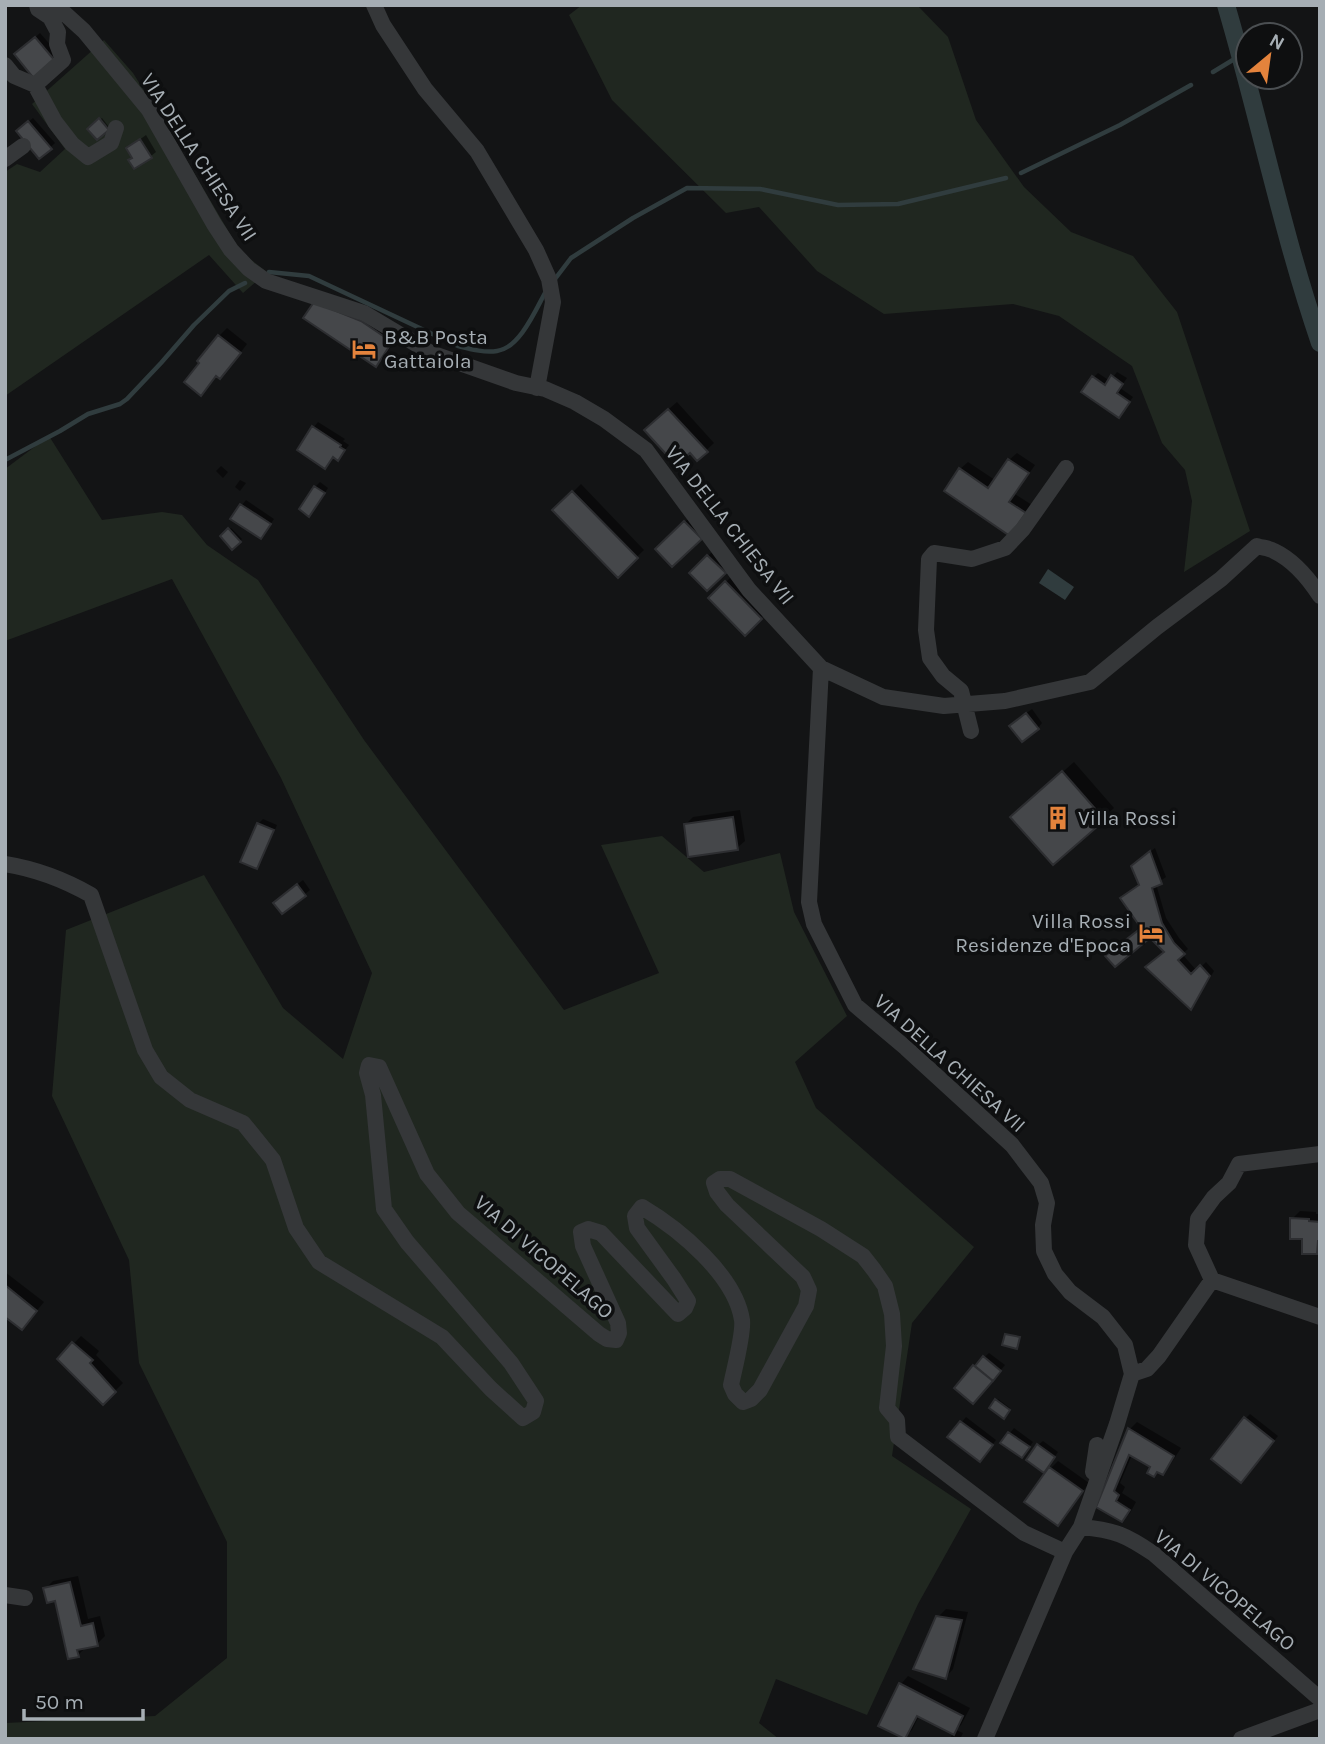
<svg xmlns="http://www.w3.org/2000/svg" width="1325" height="1744" viewBox="0 0 1325 1744" font-family="Karla,sans-serif">
<style>
.green{fill:#202720}
.water{fill:#303c3e}
.shadow{fill:#0007}
.lines{fill:none;stroke-linecap:round;stroke-linejoin:round}
.stream{stroke:#303c3e;stroke-width:4.5}
.canal{stroke:#303c3e;stroke-width:18}
.building{fill:#45474a;stroke:#2d2e31;stroke-width:2}
.minor{stroke:#353739;stroke-width:16}
.labels{text-anchor:middle;stroke-width:7;stroke-linejoin:round;paint-order:stroke}
.street-label{font-size:21px;fill:#a6aeb4;stroke:#0e0f10}
.poi-label{font-size:21px;fill:#a6aeb4;stroke:#0e0f10;text-anchor:start}
</style>
<rect width="100%" height="100%" fill="#131415"/>
<path class="green" d="M 582,5 L 917,5 L 948,37 L 976,120 L 1024,187 L 1071,232 L 1133,256 L 1177,312 L 1250,531 L 1184,572 L 1192,501 L 1185,470 L 1162,443 L 1132,366 L 1059,316 L 1013,304 L 884,314 L 817,271 L 759,207 L 726,213 L 612,100 L 569,15 Z
M 104,40 L 133,73 L 173,137 L 240,251 L 267,272 L 243,293 L 209,255 L 5,396 L 5,172 L 17,164 L 40,172 L 65,149 L 32,104 Z
M 49,436 L 102,520 L 162,512 L 182,515 L 207,545 L 258,580 L 364,740 L 564,1010 L 659,973 L 601,845 L 662,836 L 704,872 L 780,853 L 794,912 L 847,1016 L 795,1062 L 816,1108 L 974,1247 L 912,1323 L 892,1456 L 971,1509 L 918,1604 L 867,1715 L 776,1679 L 759,1723 L 779,1739 L 5,1739 L 5,1723 L 155,1716 L 227,1658 L 227,1542 L 139,1363 L 129,1260 L 52,1096 L 66,930 L 204,875 L 283,1008 L 343,1059 L 372,973 L 281,778 L 172,579 L 5,641 L 5,469 Z"/>
<path class="water" d="M 1048,569 L 1074,587 L 1065,600 L 1039,583 Z"/>
<path class="shadow" d="M 40,33 L 60,56 L 36,77 L 21,50 Z
M 33,118 L 55,143 L 40,157 L 18,131 Z
M 102,118 L 109,127 L 97,138 L 89,129 Z
M 146,135 L 156,152 L 151,156 L 134,157 L 128,148 Z
M 315,303 L 399,334 L 384,357 L 376,364 Z
M 227,328 L 247,344 L 228,369 L 217,375 L 201,393 L 219,336 Z
M 1117,372 L 1127,378 L 1120,388 L 1133,397 L 1119,416 L 1093,378 L 1098,373 L 1110,381 Z
M 677,402 L 714,443 L 697,459 L 654,422 Z
M 318,422 L 345,439 L 343,441 L 349,445 L 338,459 L 334,456 L 325,467 L 314,427 Z
M 1017,453 L 1035,465 L 1015,494 L 1032,505 L 1018,526 L 960,469 L 968,462 L 995,480 L 1009,460 Z
M 221,466 L 228,472 L 223,478 L 216,471 Z
M 240,480 L 246,483 L 240,491 L 235,487 Z
M 320,482 L 328,488 L 314,509 L 315,487 Z
M 581,484 L 644,550 L 618,575 L 555,510 Z
M 246,500 L 274,519 L 265,532 L 242,505 Z
M 690,517 L 705,533 L 672,565 L 657,549 Z
M 231,528 L 242,539 L 233,548 L 222,536 Z
M 713,551 L 729,567 L 707,589 L 691,573 Z
M 733,575 L 768,610 L 745,633 L 710,598 Z
M 1032,709 L 1042,723 L 1038,728 L 1016,721 Z
M 1074,762 L 1114,808 L 1053,863 L 1023,807 Z
M 740,810 L 745,841 L 737,848 L 685,825 L 693,817 Z
M 263,819 L 277,825 L 261,862 L 256,867 L 258,824 Z
M 1155,848 L 1166,877 L 1156,884 L 1166,918 L 1179,938 L 1188,949 L 1182,954 L 1197,971 L 1206,962 L 1214,971 L 1195,1003 L 1191,1008 L 1166,951 L 1142,927 L 1138,861 Z
M 303,880 L 310,890 L 283,912 L 280,898 Z
M 1300,1211 L 1316,1212 L 1316,1214 L 1320,1214 L 1320,1249 L 1317,1253 L 1292,1219 Z
M 5,1272 L 44,1302 L 29,1320 L 5,1314 Z
M 81,1336 L 99,1351 L 96,1355 L 123,1383 L 103,1403 L 59,1359 Z
M 989,1353 L 1005,1365 L 978,1397 L 956,1388 L 975,1366 Z
M 998,1399 L 1010,1408 L 1004,1416 L 992,1407 Z
M 1250,1414 L 1278,1436 L 1246,1476 L 1245,1419 Z
M 966,1417 L 996,1440 L 985,1455 L 949,1437 Z
M 1137,1422 L 1181,1448 L 1170,1465 L 1162,1473 L 1158,1471 L 1154,1475 L 1152,1467 L 1132,1455 L 1120,1483 L 1125,1487 L 1122,1493 L 1136,1502 L 1130,1513 L 1122,1520 L 1098,1506 L 1130,1429 Z
M 1014,1428 L 1033,1442 L 1026,1451 L 1003,1442 Z
M 1043,1441 L 1058,1452 L 1048,1466 L 1038,1445 Z
M 1058,1461 L 1089,1483 L 1065,1516 L 1058,1524 L 1051,1468 Z
M 78,1576 L 88,1619 L 100,1616 L 105,1636 L 97,1644 L 87,1646 L 78,1655 L 56,1599 L 45,1589 L 53,1581 Z
M 946,1609 L 968,1612 L 953,1669 L 946,1677 L 938,1617 Z
M 908,1676 L 970,1708 L 961,1725 L 956,1730 L 963,1733 L 960,1739 L 949,1739 L 954,1733 L 919,1716 L 912,1730 L 904,1738 L 901,1684 Z"/>
<g class="lines">
<path class="stream" d="M 1213,72 L 1241,55
M 1021,173 L 1120,125 L 1191,85
M 269,272 L 309,276 L 458,346 C 470,349 484,353 497,351 C 520,348 536,309 546,291
M 555,279 L 571,258 L 633,218 L 687,188 L 760,189 L 838,205 L 898,204 L 1006,178
M 5,460 L 60,431 L 88,414 L 120,404 L 127,399 L 161,363 L 194,325 L 229,291 L 245,283"/>
<path class="canal" d="M 1226,5 C 1259,117 1282,232 1320,343"/>
</g>
<path class="building" d="M 35,37 L 56,62 L 35,80 L 14,54 Z
M 99,118 L 109,130 L 97,140 L 87,129 Z
M 28,121 L 52,149 L 39,159 L 16,131 Z
M 140,139 L 152,158 L 134,169 L 128,160 L 132,158 L 126,148 Z
M 314,302 L 361,321 L 392,342 L 376,367 L 303,318 Z
M 218,335 L 241,353 L 220,379 L 216,376 L 201,396 L 184,382 L 199,363 L 197,361 Z
M 1111,375 L 1123,384 L 1117,393 L 1130,402 L 1119,418 L 1081,392 L 1092,376 L 1105,385 Z
M 668,409 L 708,452 L 697,461 L 690,453 L 676,465 L 644,430 Z
M 312,426 L 341,445 L 340,447 L 345,450 L 338,461 L 333,457 L 325,469 L 297,450 Z
M 1008,459 L 1029,473 L 1009,502 L 1026,513 L 1010,536 L 944,491 L 959,468 L 988,488 Z
M 314,486 L 325,493 L 309,517 L 299,509 Z
M 572,491 L 638,558 L 618,578 L 552,510 Z
M 240,504 L 271,524 L 261,539 L 230,519 Z
M 684,521 L 702,539 L 672,567 L 655,549 Z
M 228,528 L 241,542 L 232,550 L 220,536 Z
M 707,555 L 726,573 L 707,591 L 689,573 Z
M 725,581 L 762,619 L 745,636 L 708,598 Z
M 1026,713 L 1039,729 L 1022,742 L 1009,726 Z
M 1062,771 L 1105,820 L 1053,865 L 1010,817 Z
M 733,817 L 738,850 L 688,857 L 684,824 Z
M 257,823 L 274,830 L 257,869 L 240,862 Z
M 1150,851 L 1162,884 L 1152,888 L 1162,923 L 1174,943 L 1185,954 L 1178,960 L 1191,974 L 1200,965 L 1210,976 L 1191,1010 L 1145,967 L 1164,952 L 1150,938 L 1115,967 L 1105,956 L 1141,928 L 1120,898 L 1139,885 L 1131,866 Z
M 297,884 L 306,896 L 282,914 L 273,903 Z
M 1290,1218 L 1309,1219 L 1309,1221 L 1320,1222 L 1320,1241 L 1318,1241 L 1317,1254 L 1302,1254 L 1302,1239 L 1290,1239 Z
M 5,1285 L 37,1311 L 22,1330 L 5,1317 Z
M 1005,1334 L 1020,1337 L 1017,1349 L 1002,1345 Z
M 72,1342 L 93,1360 L 90,1363 L 116,1392 L 103,1405 L 57,1359 Z
M 983,1356 L 1001,1371 L 993,1381 L 975,1366 Z
M 973,1365 L 993,1381 L 973,1404 L 954,1388 Z
M 995,1399 L 1010,1410 L 1004,1419 L 989,1408 Z
M 1244,1417 L 1274,1441 L 1241,1483 L 1211,1459 Z
M 960,1421 L 993,1445 L 980,1462 L 947,1437 Z
M 1128,1428 L 1174,1456 L 1163,1475 L 1157,1472 L 1154,1477 L 1147,1473 L 1150,1467 L 1129,1455 L 1114,1491 L 1119,1495 L 1116,1501 L 1130,1510 L 1122,1522 L 1096,1507 Z
M 1008,1432 L 1030,1447 L 1022,1458 L 1000,1443 Z
M 1037,1444 L 1055,1457 L 1044,1473 L 1026,1460 Z
M 1049,1467 L 1083,1491 L 1058,1526 L 1024,1502 Z
M 70,1582 L 81,1626 L 93,1623 L 98,1646 L 77,1650 L 79,1657 L 68,1659 L 55,1601 L 47,1603 L 43,1588 Z
M 936,1616 L 962,1620 L 946,1679 L 913,1669 Z
M 899,1683 L 963,1716 L 954,1735 L 917,1716 L 905,1739 L 878,1726 Z"/>
<g class="lines">
<path class="minor" d="M 51,5 L 62,11 L 84,31 L 149,110 L 214,224 L 231,250 L 249,269 L 266,281 L 364,313 L 431,353 L 516,383 L 545,389 L 575,402 L 604,419 L 646,450 L 749,590 L 821,668 L 883,697 L 944,706 L 1005,701 L 1090,682 L 1157,627 L 1221,579 L 1257,546 C 1263,548 1269,548 1274,551 C 1293,560 1309,579 1320,596
M 374,5 L 383,25 L 425,89 L 477,151 L 536,250 L 549,279 L 553,302 L 537,388
M 5,65 L 14,76 L 35,85 L 63,60 L 57,44 L 58,32 L 50,17 L 38,9 L 37,5
M 35,85 L 55,122 L 72,144 L 88,157 L 111,143 L 116,128
M 5,159 L 23,146
M 821,668 L 809,902 L 814,924 L 855,1005 L 906,1048 L 1012,1145 L 1041,1183 L 1047,1203 L 1043,1225 L 1044,1251 L 1055,1274 L 1070,1292 L 1103,1317 L 1125,1345 L 1132,1374
M 971,731 L 961,691 L 943,676 L 930,658 L 926,630 L 929,559 L 934,553 L 972,559 L 1005,548 L 1023,529 L 1066,468
M 5,864 C 36,869 63,879 91,895 L 145,1050 L 161,1077 L 190,1100 L 243,1123 L 273,1160 L 296,1228 L 319,1262 L 442,1337 L 491,1389 L 523,1418 L 533,1412 L 536,1401 L 511,1363 L 407,1242 L 384,1209 L 373,1095 L 367,1073 L 369,1065 L 379,1067 L 427,1174 L 458,1213 L 599,1334 L 607,1339 L 616,1340 L 619,1333 L 618,1323 L 583,1246 L 581,1232 L 588,1229 L 601,1233 L 678,1314 L 685,1308 L 688,1301 L 674,1279 L 637,1228 L 635,1216 L 642,1207 C 679,1229 735,1275 742,1320 C 744,1333 734,1370 731,1385 L 735,1394 L 743,1402 L 751,1399 L 760,1390 L 806,1306 L 809,1290 L 803,1277 L 727,1205 L 717,1192 L 714,1183 L 720,1179 L 730,1179 L 821,1229 L 863,1256 L 874,1270 L 885,1286 L 892,1314 L 894,1346 L 887,1408 L 897,1420 L 898,1437 L 1024,1533 L 1065,1552 L 1081,1527 L 1117,1424 L 1132,1374 L 1147,1369 L 1159,1356 L 1212,1280 L 1196,1245 L 1198,1219 L 1214,1197 L 1229,1183 L 1239,1164 L 1320,1154
M 1212,1280 L 1320,1317
M 1093,1472 L 1097,1445
M 1081,1527 C 1115,1530 1126,1535 1154,1554 L 1320,1699
M 5,1595 L 25,1598
M 985,1739 L 1065,1552
M 1241,1739 L 1320,1710"/>
</g>
<defs>
<g id="hotel-bare" transform="scale(1.89)"><path d="M-6-4.5h1.5V1H6V5H4.5V3h-9V5H-6ZM-4 0a1.8 1.8 0 1 1 3.6 0ZM.5 0V-2.5h3Q6-2.5 6 0Z" fill="#e4833c" stroke="#0e0f10" stroke-width="2.5" paint-order="stroke"/></g>
<g id="building-bare" transform="scale(1.89)"><path d="M-4-6H4V6H1V3H-1V6H-4ZM-2.5-4.3h1.7v1.8h-1.7ZM.8-4.3h1.7v1.8H.8ZM-2.5-1h1.7V.8h-1.7ZM.8-1h1.7V.8H.8Z" fill="#e4833c" stroke="#0e0f10" stroke-width="2.5" paint-order="stroke"/></g>
</defs>
<g fill-rule="evenodd">
<use href="#hotel-bare" x="364" y="349"/>
<use href="#building-bare" x="1058" y="818"/>
<use href="#hotel-bare" x="1151" y="933"/>
</g>
<g class="labels">
<g class="street-label">
<text transform="translate(199 157) rotate(57)" y="7">VIA DELLA CHIESA VII</text>
<text transform="translate(730 525) rotate(52)" y="7">VIA DELLA CHIESA VII</text>
<text transform="translate(950 1063) rotate(42)" y="7">VIA DELLA CHIESA VII</text>
<text transform="translate(544 1257) rotate(41)" y="7">VIA DI VICOPELAGO</text>
<text transform="translate(1225 1590) rotate(40)" y="7">VIA DI VICOPELAGO</text>
</g>
<g class="poi-label">
<text x="384" y="344">B&amp;B Posta<tspan x="384" dy="24">Gattaiola</tspan></text>
<text x="1078" y="825">Villa Rossi</text>
<text x="1131" y="928" text-anchor="end">Villa Rossi<tspan x="1131" dy="24">Residenze d'Epoca</tspan></text>
</g>
</g>
<rect width="1325" height="1744" fill="none" stroke="#a6aeb4" stroke-width="14"/>
<g transform="translate(1269 56) rotate(29)"><circle r="33" fill="#0e0f10" stroke="#4b4f52" stroke-width="2"/>
<path d="M0-5L12 26L0 18L-12 26Z" fill="#e4833c"/>
<text y="-10" font-size="19" font-weight="bold" text-anchor="middle" fill="#a6aeb4">N</text>
</g>
<path d="M24 1709v10h119v-10" fill="none" stroke="#a6aeb4" stroke-width="3.5"/>
<text x="35" y="1709" font-size="21" fill="#a6aeb4" stroke="#0e0f10" stroke-width="5" paint-order="stroke">50 m</text>
</svg>
